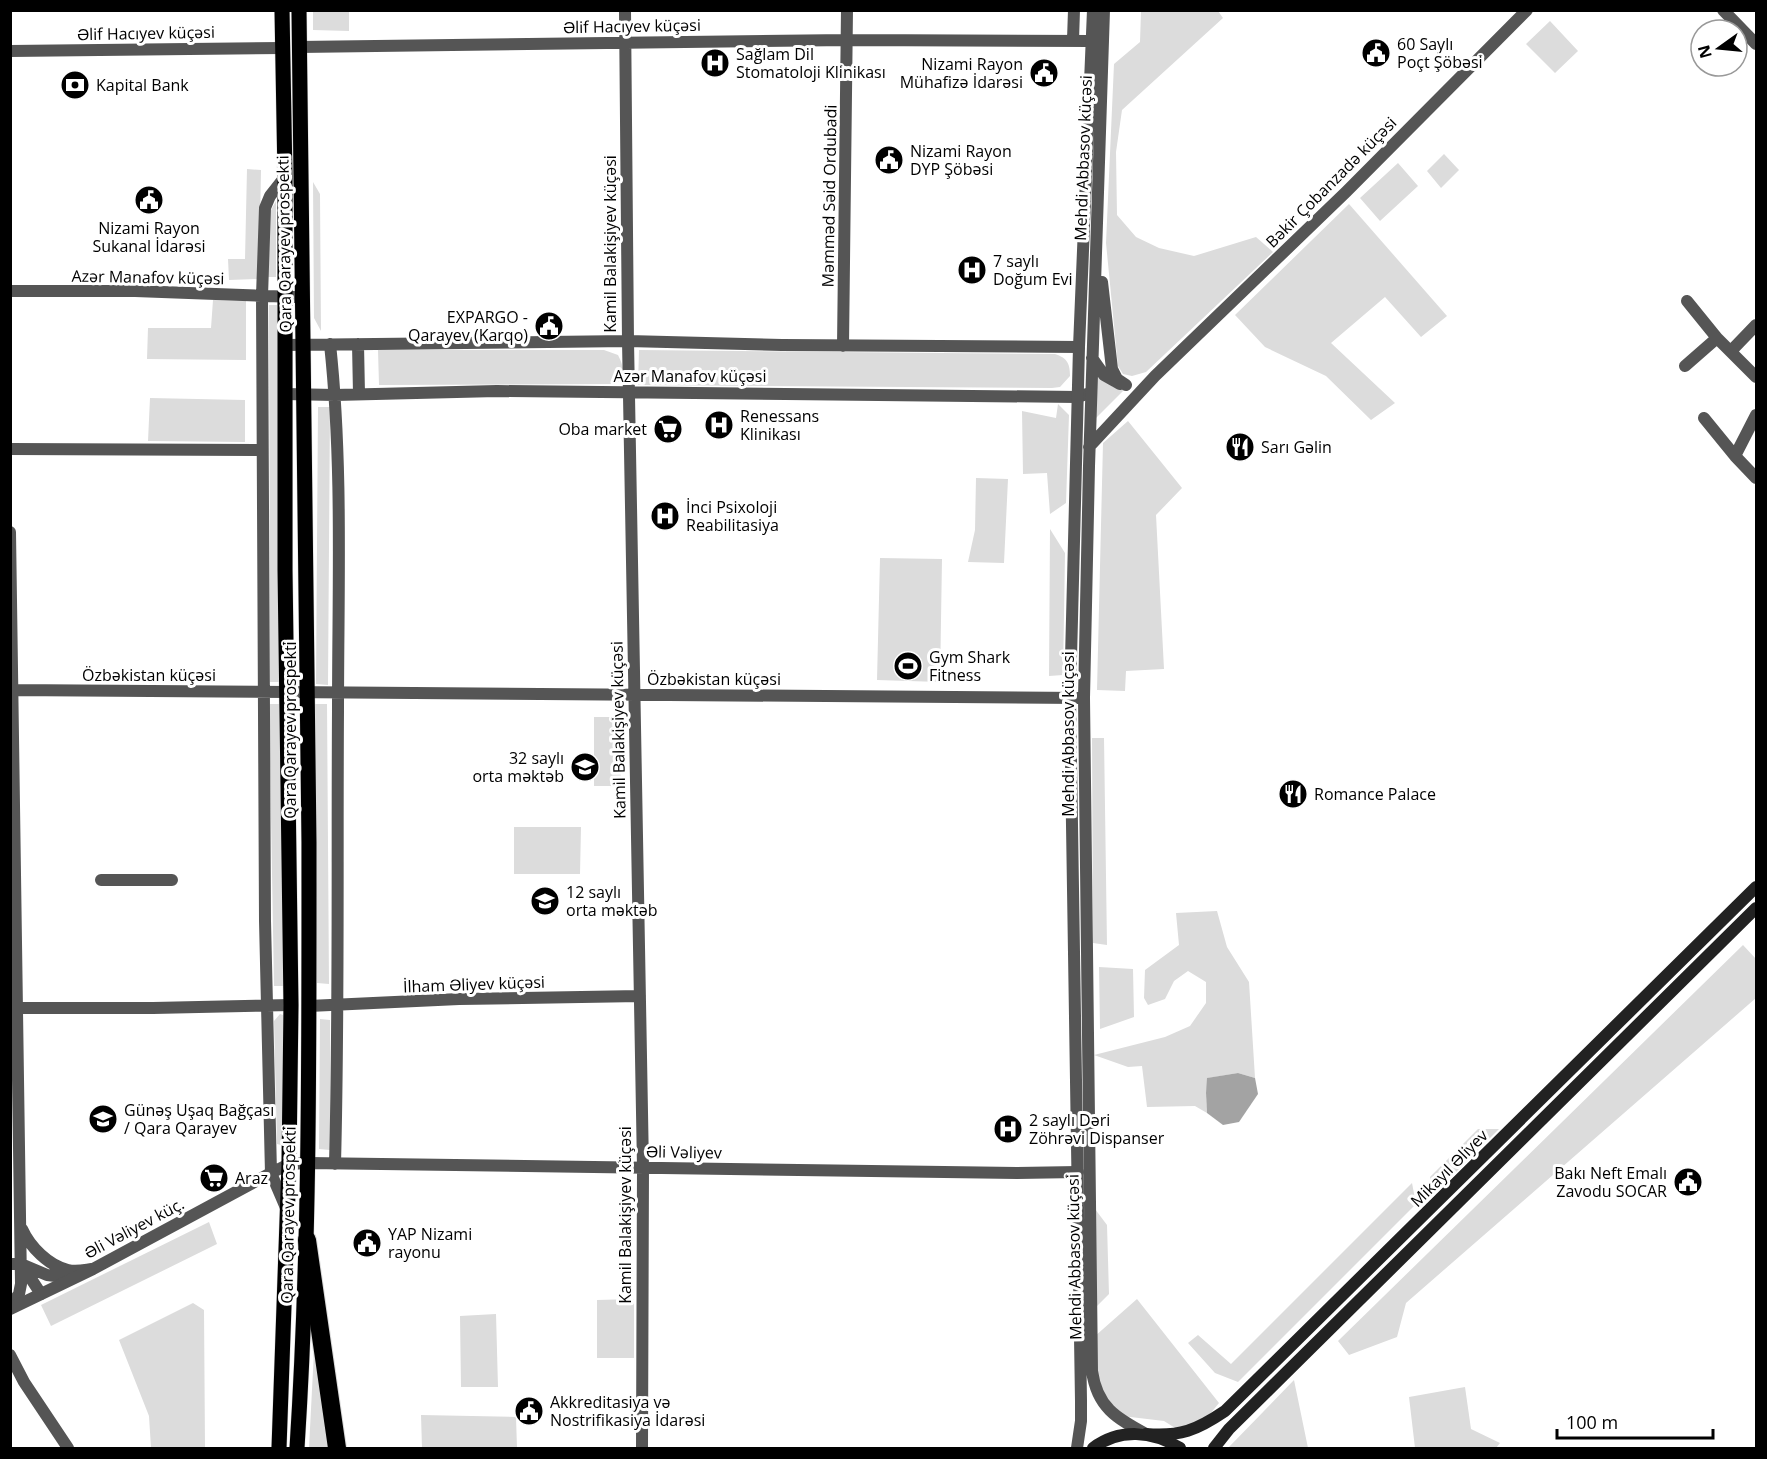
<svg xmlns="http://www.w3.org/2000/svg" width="1767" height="1459" viewBox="0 0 1767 1459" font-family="'Open Sans',sans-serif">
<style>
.green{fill:#dcdcdc}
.water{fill:#a3a3a3}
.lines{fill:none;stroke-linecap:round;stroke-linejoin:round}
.primary-casing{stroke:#dbdbdb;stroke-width:16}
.motorway-casing{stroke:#dbdbdb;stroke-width:20}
.minor{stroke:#555;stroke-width:12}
.tertiary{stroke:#555;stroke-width:12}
.secondary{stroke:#222;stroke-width:12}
.primary{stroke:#000;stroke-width:15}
.motorway{stroke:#000;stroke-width:18}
.labels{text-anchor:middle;stroke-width:6;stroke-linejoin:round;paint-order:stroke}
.street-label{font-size:16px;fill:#000;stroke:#fff}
.poi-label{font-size:16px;fill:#000;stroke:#fff;text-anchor:start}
</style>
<rect width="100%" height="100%" fill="#fff"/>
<path class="green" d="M 313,11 L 349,11 L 349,31 L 313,30 Z
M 1141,11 L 1218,11 L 1223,18 L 1122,110 L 1116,152 L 1117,215 L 1136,237 L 1159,248 L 1194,256 L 1256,237 L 1273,252 L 1146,372 L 1132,376 L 1123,374 L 1118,366 L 1106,243 L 1114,64 L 1140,42 Z
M 1550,21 L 1578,51 L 1555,73 L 1526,44 Z
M 1444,154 L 1459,170 L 1441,188 L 1427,171 Z
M 1398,163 L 1418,186 L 1380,221 L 1360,198 Z
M 247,169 L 261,170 L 259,279 L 229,280 L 228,259 L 245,259 Z
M 313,182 L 320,194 L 321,331 L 314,318 Z
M 276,201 L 276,277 L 268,277 L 270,212 Z
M 1349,204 L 1447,316 L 1421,337 L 1385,297 L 1331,343 L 1395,403 L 1371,420 L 1326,376 L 1265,347 L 1235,315 Z
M 213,300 L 246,301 L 246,360 L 147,359 L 148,328 L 211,328 Z
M 269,305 L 283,305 L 284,682 L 270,682 Z
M 378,350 L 604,350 L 618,355 C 623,365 625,372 620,381 L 612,384 L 379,385 Z
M 639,350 L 1055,354 C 1067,358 1070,363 1070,376 L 1060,387 L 1052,388 L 638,385 Z
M 1097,374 L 1113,387 L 1124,390 L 1094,420 Z
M 150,398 L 245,400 L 245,442 L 148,441 Z
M 1058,404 L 1069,415 L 1066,503 L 1050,514 L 1047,473 L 1023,474 L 1022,411 L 1056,418 Z
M 318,407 L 330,407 L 328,685 L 316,684 Z
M 1128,421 L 1182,488 L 1156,515 L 1164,669 L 1126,671 L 1125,691 L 1097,690 L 1103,443 Z
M 976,478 L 1008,479 L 1004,563 L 968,562 L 975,530 Z
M 1050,529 L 1065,553 L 1063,675 L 1049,676 Z
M 880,558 L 942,559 L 940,682 L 877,680 Z
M 269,704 L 280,704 L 285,986 L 274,986 Z
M 315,704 L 327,704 L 329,984 L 317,983 Z
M 594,717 L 620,717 L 621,786 L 594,786 Z
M 1092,738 L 1104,738 L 1107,945 L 1093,943 Z
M 514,827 L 581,827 L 580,874 L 514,874 Z
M 1217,911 L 1227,947 L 1249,982 L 1255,1078 L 1238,1073 L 1208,1078 L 1206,1093 L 1207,1113 L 1195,1106 L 1147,1107 L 1142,1066 L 1128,1067 L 1094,1055 L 1165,1037 L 1190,1026 L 1206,1003 L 1206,982 L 1188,971 L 1174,981 L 1165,999 L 1148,1005 L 1144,998 L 1145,970 L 1179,945 L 1176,913 Z
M 1743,945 L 1756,959 L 1756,998 L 1406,1303 L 1397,1337 L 1349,1355 L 1338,1341 Z
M 1099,967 L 1133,969 L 1134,1017 L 1100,1029 Z
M 280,1014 L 286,1016 L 285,1146 L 277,1144 L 274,1021 Z
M 320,1019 L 330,1020 L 330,1150 L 319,1149 Z
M 1478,1129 L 1499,1129 L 1434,1194 L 1430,1177 Z
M 1412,1183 L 1416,1204 L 1238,1382 L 1215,1373 L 1188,1343 L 1198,1335 L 1231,1364 Z
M 1095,1209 L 1107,1225 L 1109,1294 L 1096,1307 Z
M 209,1222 L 217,1244 L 51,1326 L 41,1305 Z
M 634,1299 L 634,1358 L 597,1358 L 597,1300 Z
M 1137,1299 L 1219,1403 L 1210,1414 L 1180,1431 L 1164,1421 L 1122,1416 L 1111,1407 L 1099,1387 L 1094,1337 Z
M 193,1303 L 204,1310 L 205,1448 L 151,1448 L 149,1416 L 119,1340 Z
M 496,1314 L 498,1387 L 461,1387 L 460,1316 Z
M 314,1351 L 330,1448 L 309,1448 Z
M 1294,1380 L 1308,1448 L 1228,1448 Z
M 1465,1387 L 1471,1429 L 1500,1443 L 1496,1448 L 1415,1448 L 1409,1397 Z
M 421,1415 L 516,1417 L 517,1448 L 422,1448 Z"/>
<path class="water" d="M 1238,1073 L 1255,1078 L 1258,1094 L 1239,1122 L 1223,1125 L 1207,1113 L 1206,1093 L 1207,1078 Z"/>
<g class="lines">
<g class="primary-casing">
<path id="primary" d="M 279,1448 L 289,1164 L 291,1005 L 285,570 L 285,177 L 282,10
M 297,1448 C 310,1246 309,1044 309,842 C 308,565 302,288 299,10"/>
</g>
<g class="motorway-casing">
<path id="motorway" d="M 307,1240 L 337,1448"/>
</g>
<path class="minor" d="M 625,10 L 628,341 L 643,1167 L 642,1448
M 1723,10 L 1756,44
M 1073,40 L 1074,10
M 299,47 L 848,40 L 1092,41
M 10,51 L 283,48
M 285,177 L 270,196 L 265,208 L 262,296 L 265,921 L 271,1173 L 289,1164 L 308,1163 L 1017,1173 L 1078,1172
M 10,291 L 135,291 L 294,297
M 1687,301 L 1717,338 L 1756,377
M 330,344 C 343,465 338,589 338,711 C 337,862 339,1013 335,1164
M 358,344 L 359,394
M 285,345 L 628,341 L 782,345 L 1079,347
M 843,346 L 847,10
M 1731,351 L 1756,325
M 1685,366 L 1717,338
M 285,394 L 335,395 L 497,391 L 1077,397 L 1087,394
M 1756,415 L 1735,456 L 1756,478
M 1704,418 L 1735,456
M 10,449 L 262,450
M 10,532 L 21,1284 L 19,1294 L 10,1307
M 10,690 L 1080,698
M 101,880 L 172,880
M 309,1006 L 459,999 L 640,996
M 18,1008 L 153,1008 L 291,1005
M 22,1229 C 30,1247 49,1266 68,1270 C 76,1272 84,1270 92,1269
M 10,1264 L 21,1264 L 47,1275 L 73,1278
M 22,1265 L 41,1294
M 10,1355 L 24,1382 L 68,1448"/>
<path class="tertiary" d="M 1104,10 L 1089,466 L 1084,698 L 1092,1371 C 1097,1407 1116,1418 1146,1434
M 1102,282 L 1112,369 L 1117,379 L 1126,385
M 1092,358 L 1104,375 L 1120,384
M 1089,447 L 1155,376 L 1346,192 L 1527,10
M 10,1309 L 93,1269 L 271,1173 L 286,1208
M 1077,1448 L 1081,1421 L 1081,1401 L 1070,697 L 1079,347 L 1093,10"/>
<path class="secondary" d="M 1146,1434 C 1180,1437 1197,1430 1225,1411 L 1756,887
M 1093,1448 C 1120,1428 1152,1431 1180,1448
M 1214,1448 L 1229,1429 L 1756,908"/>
<use href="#primary" class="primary"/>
<use href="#motorway" class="motorway"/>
</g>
<defs>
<g id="civic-disc" transform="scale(1.5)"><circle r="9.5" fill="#000" stroke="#fff"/><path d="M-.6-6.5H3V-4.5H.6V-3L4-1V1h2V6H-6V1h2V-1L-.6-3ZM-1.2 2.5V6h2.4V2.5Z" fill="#fff"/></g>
<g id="hospital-disc" transform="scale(1.5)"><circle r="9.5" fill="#000" stroke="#fff"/><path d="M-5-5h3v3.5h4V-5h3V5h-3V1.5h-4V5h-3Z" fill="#fff"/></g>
<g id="bank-disc" transform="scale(1.5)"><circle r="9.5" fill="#000" stroke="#fff"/><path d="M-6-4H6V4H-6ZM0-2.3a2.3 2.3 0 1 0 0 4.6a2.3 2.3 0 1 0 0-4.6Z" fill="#fff"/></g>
<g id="supermarket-disc" transform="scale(1.5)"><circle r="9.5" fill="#000" stroke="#fff"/><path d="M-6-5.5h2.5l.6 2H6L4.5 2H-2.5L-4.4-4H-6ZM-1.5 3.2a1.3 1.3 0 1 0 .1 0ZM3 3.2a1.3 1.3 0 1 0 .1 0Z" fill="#fff"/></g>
<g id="restaurant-disc" transform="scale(1.5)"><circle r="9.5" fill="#000" stroke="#fff"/><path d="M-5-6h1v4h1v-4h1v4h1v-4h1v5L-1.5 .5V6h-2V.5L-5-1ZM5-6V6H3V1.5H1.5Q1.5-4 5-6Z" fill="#fff"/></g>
<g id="stadium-disc" transform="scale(1.5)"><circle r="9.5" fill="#000" stroke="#fff"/><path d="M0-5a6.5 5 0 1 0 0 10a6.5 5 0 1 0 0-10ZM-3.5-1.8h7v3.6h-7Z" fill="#fff"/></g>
<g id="school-disc" transform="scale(1.5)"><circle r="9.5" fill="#000" stroke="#fff"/><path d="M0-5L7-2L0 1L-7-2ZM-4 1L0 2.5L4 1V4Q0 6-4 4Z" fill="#fff"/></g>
</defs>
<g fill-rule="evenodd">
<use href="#civic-disc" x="1376" y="53"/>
<use href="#hospital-disc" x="715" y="63"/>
<use href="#civic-disc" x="1044" y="73"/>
<use href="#bank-disc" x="75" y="85"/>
<use href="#civic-disc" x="889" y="160"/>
<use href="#civic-disc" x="149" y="200"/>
<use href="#hospital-disc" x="972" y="270"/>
<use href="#civic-disc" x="549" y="326"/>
<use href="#hospital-disc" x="719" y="425"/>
<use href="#supermarket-disc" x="668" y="429"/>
<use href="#restaurant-disc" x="1240" y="447"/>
<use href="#hospital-disc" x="665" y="516"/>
<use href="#stadium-disc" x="908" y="666"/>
<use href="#school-disc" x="585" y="767"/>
<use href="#restaurant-disc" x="1293" y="794"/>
<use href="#school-disc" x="545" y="901"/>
<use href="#school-disc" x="103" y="1119"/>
<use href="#hospital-disc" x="1008" y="1129"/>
<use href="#supermarket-disc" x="214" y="1178"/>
<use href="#civic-disc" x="1688" y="1182"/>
<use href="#civic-disc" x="367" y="1243"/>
<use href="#civic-disc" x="529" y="1411"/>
</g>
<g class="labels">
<g class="street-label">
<text transform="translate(632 26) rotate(-1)" y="6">Əlif Hacıyev küçəsi</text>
<text transform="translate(146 33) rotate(-1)" y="6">Əlif Hacıyev küçəsi</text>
<text transform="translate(1083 158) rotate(-88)" y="6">Mehdi Abbasov küçəsi</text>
<text transform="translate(1331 182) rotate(-45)" y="6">Bəkir Çobanzadə küçəsi</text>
<text transform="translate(829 196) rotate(-89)" y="6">Məmməd Səid Ordubadi</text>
<text transform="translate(284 244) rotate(-91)" y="6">Qara Qarayev prospekti</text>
<text transform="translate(610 244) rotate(-90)" y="6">Kamil Balakişiyev küçəsi</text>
<text transform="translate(148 277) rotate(1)" y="6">Azər Manafov küçəsi</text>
<text x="690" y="382">Azər Manafov küçəsi</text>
<text x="149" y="681">Özbəkistan küçəsi</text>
<text x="714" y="685">Özbəkistan küçəsi</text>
<text transform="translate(290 730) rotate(-90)" y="6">Qara Qarayev prospekti</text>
<text transform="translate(618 730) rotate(-91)" y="6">Kamil Balakişiyev küçəsi</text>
<text transform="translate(1068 734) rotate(-90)" y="6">Mehdi Abbasov küçəsi</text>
<text transform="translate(474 984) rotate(-2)" y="6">İlham Əliyev küçəsi</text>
<text transform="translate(684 1152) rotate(1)" y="6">Əli Vəliyev</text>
<text transform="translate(1449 1168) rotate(-45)" y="6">Mikayıl Əliyev</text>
<text transform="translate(288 1215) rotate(-89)" y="6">Qara Qarayev prospekti</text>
<text transform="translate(625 1215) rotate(-90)" y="6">Kamil Balakişiyev küçəsi</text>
<text transform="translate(134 1228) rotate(-28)" y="6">Əli Vəliyev küç.</text>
<text transform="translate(1074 1257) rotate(-91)" y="6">Mehdi Abbasov küçəsi</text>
</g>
<g class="poi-label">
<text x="1397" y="50">60 Saylı<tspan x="1397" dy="18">Poçt Şöbəsi</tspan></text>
<text x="736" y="60">Sağlam Dil<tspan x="736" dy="18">Stomatoloji Klinikası</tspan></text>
<text x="1023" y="70" text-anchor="end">Nizami Rayon<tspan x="1023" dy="18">Mühafizə İdarəsi</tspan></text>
<text x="96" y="91">Kapital Bank</text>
<text x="910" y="157">Nizami Rayon<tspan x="910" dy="18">DYP Şöbəsi</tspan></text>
<text x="149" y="234" text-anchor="middle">Nizami Rayon<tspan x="149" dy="18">Sukanal İdarəsi</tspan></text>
<text x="993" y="267">7 saylı<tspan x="993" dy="18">Doğum Evi</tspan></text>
<text x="528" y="323" text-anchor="end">EXPARGO -<tspan x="528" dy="18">Qarayev (Karqo)</tspan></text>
<text x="740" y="422">Renessans<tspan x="740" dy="18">Klinikası</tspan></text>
<text x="647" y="435" text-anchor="end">Oba market</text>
<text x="1261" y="453">Sarı Gəlin</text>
<text x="686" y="513">İnci Psixoloji<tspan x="686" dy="18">Reabilitasiya</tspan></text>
<text x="929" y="663">Gym Shark<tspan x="929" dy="18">Fitness</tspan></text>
<text x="564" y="764" text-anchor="end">32 saylı<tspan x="564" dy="18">orta məktəb</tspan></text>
<text x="1314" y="800">Romance Palace</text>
<text x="566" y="898">12 saylı<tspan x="566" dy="18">orta məktəb</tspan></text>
<text x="124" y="1116">Günəş Uşaq Bağçası<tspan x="124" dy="18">/ Qara Qarayev</tspan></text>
<text x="1029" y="1126">2 saylı Dəri<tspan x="1029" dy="18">Zöhrəvi Dispanser</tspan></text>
<text x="1667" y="1179" text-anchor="end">Bakı Neft Emalı<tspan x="1667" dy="18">Zavodu SOCAR</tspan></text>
<text x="235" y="1184">Araz</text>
<text x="388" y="1240">YAP Nizami<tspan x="388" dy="18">rayonu</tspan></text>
<text x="550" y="1408">Akkreditasiya və<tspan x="550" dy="18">Nostrifikasiya İdarəsi</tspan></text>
</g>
</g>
<rect width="1767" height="1459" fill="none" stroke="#000000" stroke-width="24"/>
<g transform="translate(1719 48) rotate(255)"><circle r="28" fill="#ffffff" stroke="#999999" stroke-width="1.5"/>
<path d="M0-4.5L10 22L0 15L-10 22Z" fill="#000000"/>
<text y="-9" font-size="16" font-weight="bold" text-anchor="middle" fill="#000000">N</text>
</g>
<path d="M1557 1429v9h156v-9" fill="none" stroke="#000000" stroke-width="3"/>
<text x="1566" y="1429" font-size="18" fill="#000000" stroke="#ffffff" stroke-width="4.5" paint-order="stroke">100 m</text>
</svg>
